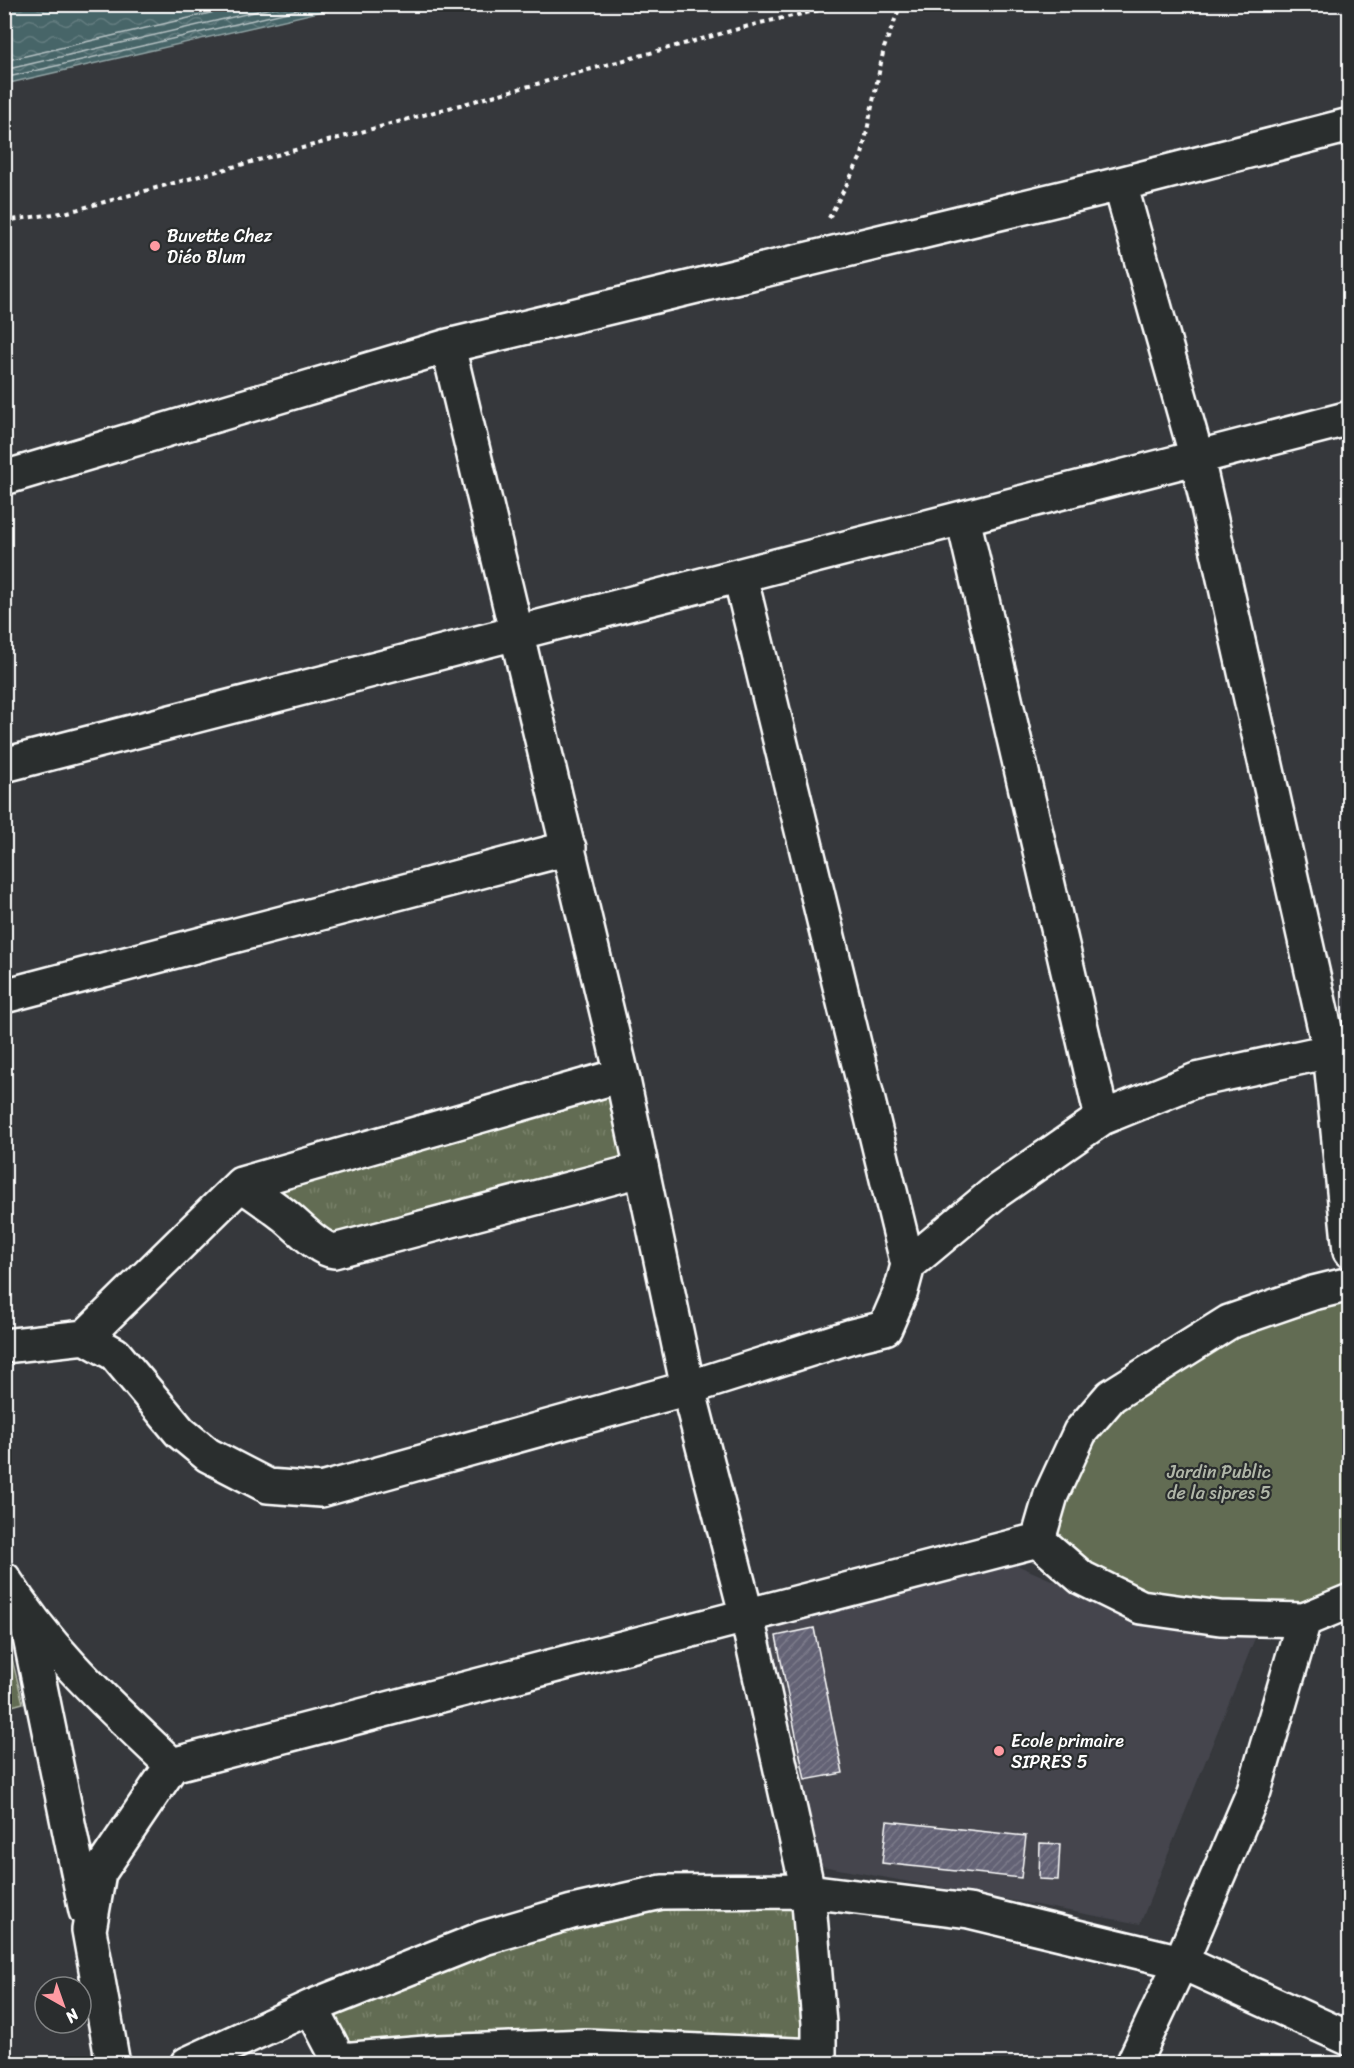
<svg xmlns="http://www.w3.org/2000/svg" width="1354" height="2068" viewBox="0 0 1354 2068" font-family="Sriracha,sans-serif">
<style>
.built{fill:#44454d}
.grass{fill:url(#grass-tufts);stroke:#b0b6a8;stroke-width:1.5}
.garden{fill:#626c52;stroke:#b0b6a8;stroke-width:1.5}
.water{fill:url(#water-waves);stroke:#91a3a4;stroke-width:1.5}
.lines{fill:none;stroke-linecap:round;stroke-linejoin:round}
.shore{stroke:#b5c1c3;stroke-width:1.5}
.building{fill:url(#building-hatch);stroke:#fff;stroke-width:1.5}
.minor-casing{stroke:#fff;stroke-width:38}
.path{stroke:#fff;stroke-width:4;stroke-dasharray:4.5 4.5;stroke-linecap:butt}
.minor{stroke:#2a2d2e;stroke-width:33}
.poi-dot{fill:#ff9aa2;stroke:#2a2d2e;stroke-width:2}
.labels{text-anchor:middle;stroke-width:4.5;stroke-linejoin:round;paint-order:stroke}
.poi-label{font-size:18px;fill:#fff;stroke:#2a2d2e;text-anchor:start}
.park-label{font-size:18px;fill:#b0b6a8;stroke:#2a2d2e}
</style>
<defs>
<pattern id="grass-tufts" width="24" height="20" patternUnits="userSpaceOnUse" patternTransform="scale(1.5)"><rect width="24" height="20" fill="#626c52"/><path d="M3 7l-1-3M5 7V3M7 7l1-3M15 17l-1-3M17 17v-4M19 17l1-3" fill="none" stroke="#7a826c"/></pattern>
<pattern id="water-waves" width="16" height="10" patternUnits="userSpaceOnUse" patternTransform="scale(1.5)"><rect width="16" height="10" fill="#476568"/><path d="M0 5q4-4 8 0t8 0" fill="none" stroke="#637c7f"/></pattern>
<pattern id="building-hatch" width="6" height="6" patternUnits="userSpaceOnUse" patternTransform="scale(1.5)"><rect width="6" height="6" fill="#646275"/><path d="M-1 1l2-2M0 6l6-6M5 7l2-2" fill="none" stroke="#7b7a8a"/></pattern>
</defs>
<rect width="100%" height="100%" fill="#36383c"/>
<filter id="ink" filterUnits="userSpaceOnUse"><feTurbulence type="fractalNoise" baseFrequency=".0167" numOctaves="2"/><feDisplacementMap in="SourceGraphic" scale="12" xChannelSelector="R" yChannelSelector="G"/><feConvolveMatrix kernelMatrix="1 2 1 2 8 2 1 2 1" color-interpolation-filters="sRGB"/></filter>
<g filter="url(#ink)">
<path class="built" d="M 1000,1558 L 1105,1603 L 1255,1638 L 1140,1924 L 811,1864 L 763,1629 Z"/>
<path class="grass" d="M 613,1077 L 639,1170 L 332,1249 L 244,1177 Z
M 800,1890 L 812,2056 L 357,2053 L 317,1999 L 661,1896 Z"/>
<path class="garden" d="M 1349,1276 L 1349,1601 L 1306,1618 L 1142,1603 L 1045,1532 L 1087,1436 L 1146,1368 Z
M 4,1627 L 23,1703 L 5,1708 L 4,1708 Z"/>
<path class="water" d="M 5,4 L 349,4 L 349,5 L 5,84 Z"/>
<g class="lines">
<path class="shore" d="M 4,61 L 249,4
M 4,70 L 289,4
M 4,78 L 322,4"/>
</g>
<path class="building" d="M 814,1628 L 843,1773 L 805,1780 L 776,1636 Z
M 887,1821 L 1026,1836 L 1021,1878 L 882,1863 Z
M 1040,1843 L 1060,1844 L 1058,1880 L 1039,1879 Z"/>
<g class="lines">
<g class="minor-casing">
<path id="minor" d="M 1120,184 L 1350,125
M 448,346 L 622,1075 L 688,1388 L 747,1617 L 808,1891 L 819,2023 L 819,2064
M 4,478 L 448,346 L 1120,184 L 1197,458 L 1330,1051 L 1350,1251
M 963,518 L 1102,1118
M 740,576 L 908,1265
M 4,765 L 1350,418
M 4,996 L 569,848
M 241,1184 C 255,1194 270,1204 284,1215 C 297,1225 318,1249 334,1251 L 641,1170
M 85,1337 L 115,1354 L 180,1432 L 208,1455 L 268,1486 L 321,1490 L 688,1388 L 852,1336 L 885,1328 L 901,1291 L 908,1265 L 993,1194 L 1102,1118 L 1196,1080 L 1330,1051 L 1350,1048
M 4,1346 L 85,1337 L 241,1184 L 622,1075
M 1038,1540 L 1051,1495 L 1080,1432 L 1111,1396 L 1229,1322 L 1313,1293 L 1350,1284
M 1038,1540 L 1082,1578 L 1141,1607 L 1220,1618 L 1304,1620
M 4,1579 C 50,1653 110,1706 172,1765
M 25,1613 L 86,1911
M 311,2007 L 341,2064
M 341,2060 L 437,2052 L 586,2046 L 819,2056
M 113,2064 L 89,1930 L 99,1873 L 172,1765 L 1038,1540
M 187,2064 L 311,2007 L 484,1938 L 572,1912 L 662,1892 L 808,1891 L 969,1911 L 1181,1962 L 1350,2039
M 1133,2064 L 1181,1962 L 1254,1791 L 1304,1620 L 1350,1601"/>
</g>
<path class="path" d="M 829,218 L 862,155 L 884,48 L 901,4
M 4,221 L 68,212 L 760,23 L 848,4"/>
<use href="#minor" class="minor"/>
</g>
</g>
<g class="poi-dot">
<circle cx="155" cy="246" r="6"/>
<circle cx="999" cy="1751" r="6"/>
</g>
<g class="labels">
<g class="poi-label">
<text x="167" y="242">Buvette Chez<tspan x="167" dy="21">Diéo Blum</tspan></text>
<text x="1011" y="1747">Ecole primaire<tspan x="1011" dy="21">SIPRES 5</tspan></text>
</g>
<g class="park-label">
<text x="1219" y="1478">Jardin Public<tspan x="1219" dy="21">de la sipres 5</tspan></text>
</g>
</g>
<rect width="1354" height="2068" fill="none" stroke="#2a2d2e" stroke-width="24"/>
<rect x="12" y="12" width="1330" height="2044" fill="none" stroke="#fff" stroke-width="2" filter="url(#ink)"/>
<g transform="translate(63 2005) rotate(140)"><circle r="28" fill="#2a2d2e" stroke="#7f8182" stroke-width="1.5"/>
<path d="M0-4.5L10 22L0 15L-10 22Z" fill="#ff9aa2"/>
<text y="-9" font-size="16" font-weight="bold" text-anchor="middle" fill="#ffffff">N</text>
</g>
</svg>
